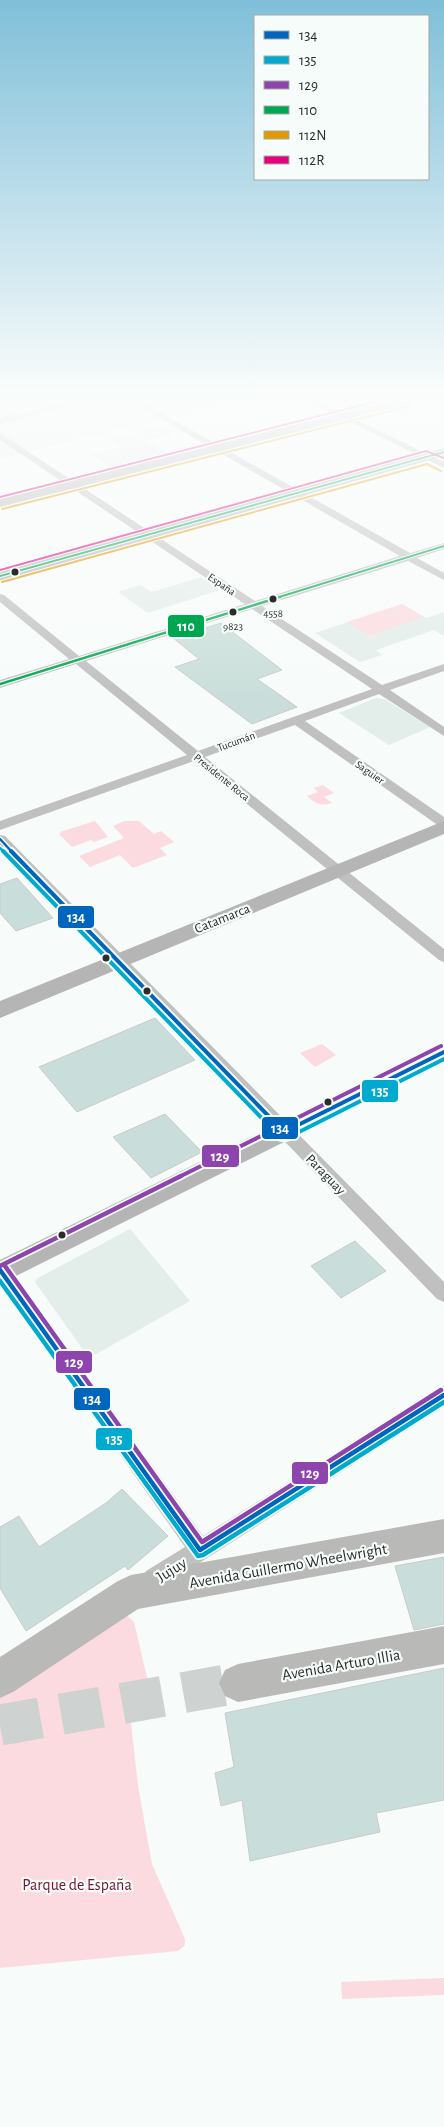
<svg xmlns="http://www.w3.org/2000/svg" width="444" height="2127" viewBox="0 0 444 2127" font-family="'Alegreya Sans',sans-serif">
<style>
.built{fill:#e3edea}
.green{fill:#fbdbdf}
.building{fill:#c9deda;stroke:#c9cbca}
.lines{fill:none;stroke-linecap:round;stroke-linejoin:round}
.primary-tunnel{stroke:#ced2d0;stroke-width:41;stroke-dasharray:41 21;stroke-linecap:butt}
.minor{fill:#c1c0c0;fill-rule:evenodd}
.secondary{fill:#b6b5b5;fill-rule:evenodd}
.primary{fill:#b9b9b8;fill-rule:evenodd}
.bus-1-far2-casing{stroke:#f6fcfa;stroke-width:5}
.bus-1-far1-casing{stroke:#f6fcfa;stroke-width:8}
.bus-1-casing{stroke:#f6fcfa;stroke-width:8}
.bus-2-far2-casing{stroke:#f6fcfa;stroke-width:5}
.bus-2-far1-casing{stroke:#f6fcfa;stroke-width:8}
.bus-2-casing{stroke:#f6fcfa;stroke-width:8}
.bus-3-far1-casing{stroke:#f6fcfa;stroke-width:8}
.bus-3-casing{stroke:#f6fcfa;stroke-width:8}
.bus-4-far1-casing{stroke:#f6fcfa;stroke-width:4}
.bus-4-casing{stroke:#f6fcfa;stroke-width:5}
.bus-5-casing{stroke:#f6fcfa;stroke-width:4}
.bus-6-casing{stroke:#f6fcfa;stroke-width:4}
.bus-1-far2{stroke:#0065bd;stroke-width:2.5}
.bus-1-far1{stroke:#0065bd;stroke-width:4}
.bus-1{stroke:#0065bd;stroke-width:4.5}
.bus-2-far2{stroke:#00a9ce;stroke-width:2.5}
.bus-2-far1{stroke:#00a9ce;stroke-width:4}
.bus-2{stroke:#00a9ce;stroke-width:4.5}
.bus-3-far1{stroke:#8e44ad;stroke-width:4}
.bus-3{stroke:#8e44ad;stroke-width:4.5}
.bus-4-far1{stroke:#00a651;stroke-width:2}
.bus-4{stroke:#00a651;stroke-width:2.5}
.bus-5{stroke:#e29a04;stroke-width:2}
.bus-6{stroke:#e5007d;stroke-width:2}
.bus-dot{fill:#2a2c2b;stroke:#f6fcfa;stroke-width:2}
.labels{text-anchor:middle;stroke-width:4.5;stroke-linejoin:round;paint-order:stroke}
.far-street-label{font-size:11px;fill:#2a2c2b;stroke:#f6fcfa}
.far-bus-label{font-size:11px;fill:#2a2c2b;stroke:#f6fcfa}
.street-label{font-size:14px;fill:#2a2c2b;stroke:#f6fcfa}
.near-street-label{font-size:16px;fill:#2a2c2b;stroke:#f6fcfa}
.near-park-label{font-size:16px;fill:#751535;stroke:#f6fcfa}
.line-badge{stroke:#f6fcfa;stroke-width:2}
.badge-label{font-size:14px;text-anchor:middle;font-weight:bold;fill:#fff}
</style>
<rect width="100%" height="100%" fill="#f7fbf9"/>
<path class="built" d="M 0,400 L 233,400 L 0,459 Z
M 161,427 L 173,434 L 147,441 L 168,453 L 111,468 L 91,455 L 122,447 L 111,440 Z
M 201,577 L 220,590 L 148,613 L 118,592 L 140,585 L 152,592 Z
M 402,604 L 426,618 L 444,612 L 444,636 L 434,630 L 376,650 L 382,655 L 360,662 L 315,633 Z
M 376,698 L 384,699 L 430,727 L 389,745 L 339,713 Z
M 130,1229 L 190,1301 L 89,1358 L 35,1282 L 38,1278 Z"/>
<path class="green" d="M 316,400 L 404,400 L 351,413 L 342,413 Z
M 402,604 L 424,617 L 370,636 L 347,622 Z
M 323,785 L 334,793 L 324,797 L 332,803 C 320,806 316,804 307,796 L 318,792 L 314,788 Z
M 95,821 L 108,837 L 94,842 L 91,840 L 72,847 L 59,834 L 61,833 L 60,832 Z
M 124,821 L 139,821 L 154,834 L 161,831 L 174,842 L 160,848 L 167,855 L 133,868 L 120,855 L 90,867 L 79,856 L 124,838 L 113,826 Z
M 322,1044 L 336,1055 L 315,1067 L 300,1053 Z
M 127,1615 L 134,1622 L 150,1690 L 131,1723 L 138,1786 L 152,1864 L 185,1939 L 185,1945 L 178,1951 L 0,1968 L 0,1692 Z
M 444,1978 L 444,1995 L 342,1999 L 341,1982 Z"/>
<path class="building" d="M 221,623 L 282,670 L 257,679 L 297,707 L 252,724 L 175,667 L 199,659 L 173,638 Z
M 17,878 L 53,918 L 16,931 L 0,913 L 0,884 Z
M 155,1018 L 195,1060 L 77,1112 L 39,1067 Z
M 165,1114 L 202,1152 L 151,1178 L 113,1137 Z
M 355,1241 L 386,1271 L 341,1298 L 311,1266 Z
M 122,1489 L 168,1536 L 128,1570 L 125,1566 L 26,1631 L 0,1588 L 0,1527 L 19,1516 L 39,1547 L 106,1503 Z
M 444,1557 L 444,1624 L 414,1630 L 395,1566 Z
M 444,1668 L 444,1800 L 376,1813 L 380,1832 L 250,1861 L 242,1800 L 221,1806 L 215,1773 L 234,1767 L 225,1713 Z"/>
<g class="lines">
<path class="primary-tunnel" d="M 0,1725 L 238,1683"/>
<path class="minor" d="M 80,400 L 94,400 L 0,424 L 0,418 Z
M 128,400 L 138,400 L 410,553 L 444,543 L 444,549 L 417,558 L 444,573 L 444,580 L 408,561 L 262,606 L 382,685 L 444,664 L 444,671 L 390,690 L 444,727 L 444,736 L 379,694 L 305,721 L 444,817 L 444,827 L 439,826 L 295,725 L 205,757 L 444,949 L 444,962 L 439,960 L 194,761 L 0,830 L 0,821 L 187,755 L 76,664 L 0,688 L 0,680 L 69,659 L 0,602 L 0,594 L 4,595 L 79,656 L 245,604 L 0,440 L 0,433 L 255,601 L 400,556 ZM 252,609 L 372,689 L 198,751 L 86,661 Z
M 306,400 L 316,400 L 444,462 L 444,468 Z
M 0,835 L 5,836 L 444,1282 L 444,1302 L 437,1299 L 0,847 Z
M 0,1265 L 9,1267 L 203,1536 L 437,1389 L 444,1386 L 444,1406 L 162,1587 L 154,1590 L 146,1587 L 143,1579 L 146,1571 L 185,1547 L 0,1284 Z"/>
<path class="secondary" d="M 393,400 L 413,400 L 411,403 L 0,507 L 0,499 Z
M 444,448 L 444,456 L 0,581 L 0,571 Z
M 444,821 L 444,834 L 0,1018 L 0,1001 Z
M 444,1044 L 444,1062 L 0,1284 L 0,1260 L 436,1046 Z"/>
<path class="primary" d="M 444,1519 L 444,1553 L 138,1609 L 13,1692 L 0,1698 L 0,1657 L 118,1581 L 131,1575 Z
M 444,1626 L 444,1664 L 238,1702 L 225,1696 L 219,1683 L 225,1670 L 238,1664 Z"/>
<g class="bus-1-far2-casing">
<path id="bus-1-far2" d="M 0,839 L 12,852"/>
</g>
<g class="bus-1-far1-casing">
<path id="bus-1-far1" d="M 11,851 L 284,1132 L 444,1052"/>
</g>
<g class="bus-1-casing">
<path id="bus-1" d="M 0,1270 L 200,1550 L 444,1395"/>
</g>
<g class="bus-2-far2-casing">
<path id="bus-2-far2" d="M 0,848 L 4,852"/>
</g>
<g class="bus-2-far1-casing">
<path id="bus-2-far1" d="M 3,851 L 281,1138 L 287,1138 L 444,1059"/>
</g>
<g class="bus-2-casing">
<path id="bus-2" d="M 0,1281 L 198,1556 L 203,1555 L 444,1402"/>
</g>
<g class="bus-3-far1-casing">
<path id="bus-3-far1" d="M 179,1177 L 441,1046"/>
</g>
<g class="bus-3-casing">
<path id="bus-3" d="M 0,1266 L 181,1176
M 5,1266 L 202,1542 L 441,1390"/>
</g>
<g class="bus-4-far1-casing">
<path id="bus-4-far1" d="M 0,576 L 444,452
M 276,598 L 444,546"/>
</g>
<g class="bus-4-casing">
<path id="bus-4" d="M 0,684 L 280,597"/>
</g>
<g class="bus-5-casing">
<path id="bus-5" d="M 2,509 L 409,406
M 2,582 L 427,464 L 441,471"/>
</g>
<g class="bus-6-casing">
<path id="bus-6" d="M 0,497 L 382,400
M 0,570 L 426,451 L 444,458"/>
</g>
<use href="#bus-1-far2" class="bus-1-far2"/>
<use href="#bus-1-far1" class="bus-1-far1"/>
<use href="#bus-1" class="bus-1"/>
<use href="#bus-2-far2" class="bus-2-far2"/>
<use href="#bus-2-far1" class="bus-2-far1"/>
<use href="#bus-2" class="bus-2"/>
<use href="#bus-3-far1" class="bus-3-far1"/>
<use href="#bus-3" class="bus-3"/>
<use href="#bus-4-far1" class="bus-4-far1"/>
<use href="#bus-4" class="bus-4"/>
<use href="#bus-5" class="bus-5"/>
<use href="#bus-6" class="bus-6"/>
</g>
<linearGradient id="sky" x2="0" y2="1"><stop stop-color="#80bfd9"/><stop offset="0.57" stop-color="#fbfdfc"/><stop offset="1" stop-color="#fbfdfc" stop-opacity="0"/></linearGradient>
<rect width="444" height="698" fill="url(#sky)"/>
<g class="bus-dot">
<circle cx="15" cy="572" r="4.5"/>
<circle cx="273" cy="599" r="4.5"/>
<circle cx="233" cy="612" r="4.5"/>
<circle cx="106" cy="958" r="4.5"/>
<circle cx="147" cy="991" r="4.5"/>
<circle cx="328" cy="1102" r="4.5"/>
<circle cx="62" cy="1235" r="4.5"/>
</g>
<g class="labels">
<g class="far-street-label">
<text transform="translate(222 584) rotate(34)" y="4">España</text>
<text transform="translate(236 741) rotate(-20)" y="4">Tucumán</text>
<text transform="translate(370 772) rotate(35)" y="4">Saguier</text>
<text transform="translate(222 777) rotate(39)" y="4">Presidente Roca</text>
</g>
<g class="far-bus-label">
<text x="273" y="617">4558</text>
<text x="233" y="630">9823</text>
</g>
<g class="street-label">
<text transform="translate(222 918) rotate(-22)" y="5">Catamarca</text>
<text transform="translate(326 1174) rotate(46)" y="5">Paraguay</text>
</g>
<g class="near-street-label">
<text transform="translate(288 1565) rotate(-10)" y="6">Avenida Guillermo Wheelwright</text>
<text transform="translate(171 1569) rotate(-32)" y="6">Jujuy</text>
<text transform="translate(341 1664) rotate(-10)" y="6">Avenida Arturo Illia</text>
</g>
<g class="near-park-label">
<text x="77" y="1890">Parque de España</text>
</g>
</g>
<g class="line-badge">
<rect x="167" y="614" width="38" height="24" rx="5" fill="#00a651"/>
<rect x="57" y="905" width="38" height="24" rx="5" fill="#0065bd"/>
<rect x="361" y="1079" width="38" height="24" rx="5" fill="#00a9ce"/>
<rect x="261" y="1116" width="38" height="24" rx="5" fill="#0065bd"/>
<rect x="201" y="1144" width="39" height="24" rx="5" fill="#8e44ad"/>
<rect x="55" y="1350" width="38" height="24" rx="5" fill="#8e44ad"/>
<rect x="73" y="1387" width="38" height="24" rx="5" fill="#0065bd"/>
<rect x="95" y="1427" width="38" height="24" rx="5" fill="#00a9ce"/>
<rect x="291" y="1461" width="38" height="24" rx="5" fill="#8e44ad"/>
</g>
<g class="badge-label">
<text x="186" y="631">110</text>
<text x="76" y="922">134</text>
<text x="380" y="1096">135</text>
<text x="280" y="1133">134</text>
<text x="220" y="1161">129</text>
<text x="74" y="1367">129</text>
<text x="92" y="1404">134</text>
<text x="114" y="1444">135</text>
<text x="310" y="1478">129</text>
</g>
<rect x="254" y="15" width="175" height="165" fill="#f6fcfa" stroke="#a4a9a7"/>
<rect x="264" y="31" width="25" height="8" fill="#0065bd" stroke="#a4a9a7"/>
<text x="299" y="40" font-size="15" fill="#2a2c2b">134</text>
<rect x="264" y="56" width="25" height="8" fill="#00a9ce" stroke="#a4a9a7"/>
<text x="299" y="65" font-size="15" fill="#2a2c2b">135</text>
<rect x="264" y="81" width="25" height="8" fill="#8e44ad" stroke="#a4a9a7"/>
<text x="299" y="90" font-size="15" fill="#2a2c2b">129</text>
<rect x="264" y="106" width="25" height="8" fill="#00a651" stroke="#a4a9a7"/>
<text x="299" y="115" font-size="15" fill="#2a2c2b">110</text>
<rect x="264" y="131" width="25" height="8" fill="#e29a04" stroke="#a4a9a7"/>
<text x="299" y="140" font-size="15" fill="#2a2c2b">112N</text>
<rect x="264" y="156" width="25" height="8" fill="#e5007d" stroke="#a4a9a7"/>
<text x="299" y="165" font-size="15" fill="#2a2c2b">112R</text>
</svg>
